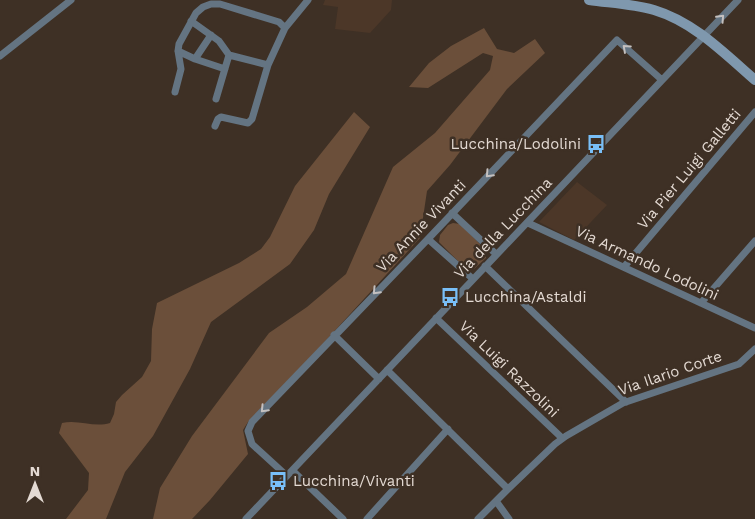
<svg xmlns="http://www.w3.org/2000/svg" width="755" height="519" viewBox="0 0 755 519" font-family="'Work Sans',sans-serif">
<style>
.built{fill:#4c3728}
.green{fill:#6b4f3a}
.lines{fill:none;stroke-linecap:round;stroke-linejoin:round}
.street{stroke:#647482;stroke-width:7}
.secondary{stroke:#7f98ae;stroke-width:10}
.oneway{stroke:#c4c0bf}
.labels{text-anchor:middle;stroke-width:5;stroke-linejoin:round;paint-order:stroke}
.poi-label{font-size:15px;fill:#e4dad3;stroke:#3e3025;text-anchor:start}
.street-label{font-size:15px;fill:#e4dad3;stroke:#3e3025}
</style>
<rect width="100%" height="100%" fill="#3e3025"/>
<path class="built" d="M 325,0 L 392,0 L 391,10 L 370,33 L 335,29 L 338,7 L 323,5 Z
M 577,182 L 607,205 L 574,240 L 539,222 Z"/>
<path class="green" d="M 484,28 L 497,49 L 514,53 L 535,39 L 545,53 L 507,89 L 450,165 L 427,191 L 420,238 L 318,349 L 248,422 L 243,430 L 248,454 L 210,500 L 192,519 L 153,519 L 160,488 L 192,436 L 269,333 L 307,307 L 346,274 L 393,167 L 435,133 L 490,70 L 493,56 L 483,53 L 428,88 L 409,87 L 429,63 L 451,46 Z
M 354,112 L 370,127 L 329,194 L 314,230 L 290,264 L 211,322 L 190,369 L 153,436 L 125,472 L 106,519 L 66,519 L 88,490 L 89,473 L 59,433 L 62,423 C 78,419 94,428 110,423 L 114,414 L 116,402 L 122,395 L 142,377 L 151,361 L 152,329 L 157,303 L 239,263 L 261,249 L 270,237 L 295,186 Z
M 453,223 L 460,224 L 486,250 L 486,258 L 474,269 L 465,268 L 439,242 L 440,235 L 448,225 Z"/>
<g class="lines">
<path class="street" d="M 191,21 L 219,41 L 229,55
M 178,51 L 195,59 L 211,35
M 0,56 L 71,0
M 195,59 L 225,69
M 175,92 L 181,69 L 178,51 L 179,44 L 196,13 L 203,7 L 211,4 L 220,4 L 279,22 L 285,28
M 216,99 L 229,55 L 268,65
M 215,126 L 218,119 L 221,117 L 248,123 L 252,119 L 268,65 L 285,28 L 308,0
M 452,213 L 496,254
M 528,223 L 755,328
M 428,239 L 473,279
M 485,266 L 626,402
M 624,267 L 755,112
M 701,303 L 755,241
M 436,318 L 562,438
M 334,335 L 379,379
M 387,370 L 508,489
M 293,471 L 343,519
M 287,476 L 252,444 L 248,431 L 252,422 L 428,239 L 617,40 L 662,80
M 496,501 L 509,519
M 246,519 L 738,0
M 367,519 L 448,429
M 478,519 L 508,489 L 555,444 L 566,436 L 623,403 L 739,364 L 755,349"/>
<path class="secondary" d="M 589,0 C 610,3 633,4 654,10 C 694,22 724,53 755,80"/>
</g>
<defs><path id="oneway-chevron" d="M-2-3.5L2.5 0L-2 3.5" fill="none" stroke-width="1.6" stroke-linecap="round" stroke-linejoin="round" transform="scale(1.25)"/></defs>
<g class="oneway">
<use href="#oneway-chevron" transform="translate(721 18) rotate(-47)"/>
<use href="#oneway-chevron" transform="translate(626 48) rotate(-138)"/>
<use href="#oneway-chevron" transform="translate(489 174) rotate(133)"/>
<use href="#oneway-chevron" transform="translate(376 291) rotate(134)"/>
<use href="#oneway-chevron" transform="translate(264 409) rotate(134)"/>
</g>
<defs>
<g id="bus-bare" transform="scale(1.5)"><path d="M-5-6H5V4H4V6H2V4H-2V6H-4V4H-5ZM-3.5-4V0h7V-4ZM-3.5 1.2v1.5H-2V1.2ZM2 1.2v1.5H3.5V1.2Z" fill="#79bff8" stroke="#3e3025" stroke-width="2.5" paint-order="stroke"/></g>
</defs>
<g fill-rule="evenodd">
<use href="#bus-bare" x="596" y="144"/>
<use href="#bus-bare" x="450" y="297"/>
<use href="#bus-bare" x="278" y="481"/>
</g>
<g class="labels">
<g class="poi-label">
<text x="581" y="149" text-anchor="end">Lucchina/Lodolini</text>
<text x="465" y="302">Lucchina/Astaldi</text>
<text x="293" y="486">Lucchina/Vivanti</text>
</g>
<g class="street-label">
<text transform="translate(689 169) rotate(-50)" y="5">Via Pier Luigi Galletti</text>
<text transform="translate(421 226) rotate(-46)" y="5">Via Annie Vivanti</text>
<text transform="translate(503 228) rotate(-46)" y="5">Via della Lucchina</text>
<text transform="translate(647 263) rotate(25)" y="5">Via Armando Lodolini</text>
<text transform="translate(509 369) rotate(44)" y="5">Via Luigi Razzolini</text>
<text transform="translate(670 373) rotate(-19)" y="5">Via Ilario Corte</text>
</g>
</g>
<g transform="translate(35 484)" stroke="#3e3025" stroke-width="4" paint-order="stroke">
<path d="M0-4L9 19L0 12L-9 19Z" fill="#e4dad3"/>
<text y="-8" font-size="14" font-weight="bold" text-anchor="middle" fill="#e4dad3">N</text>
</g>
</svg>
